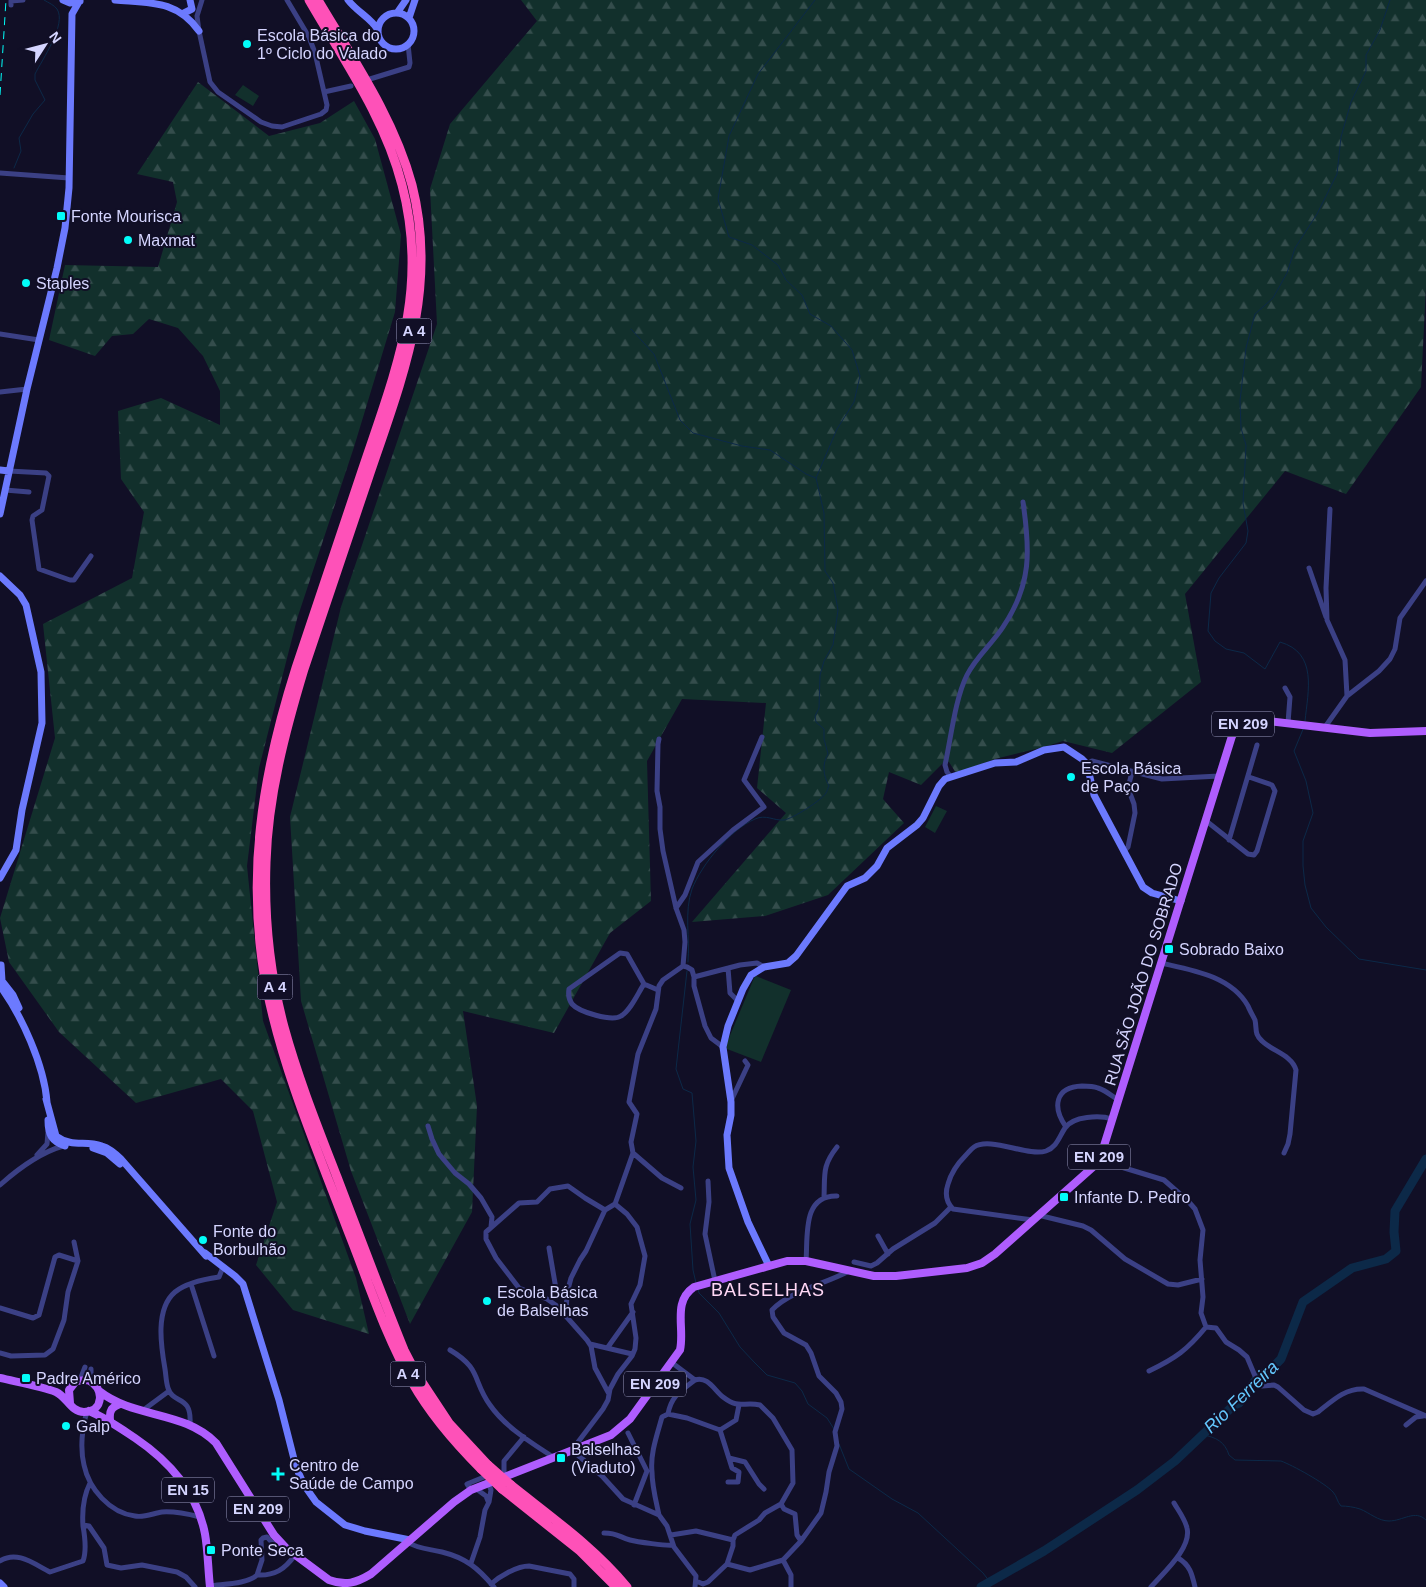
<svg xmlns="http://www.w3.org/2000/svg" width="1426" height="1587" viewBox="0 0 1426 1587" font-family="Arial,sans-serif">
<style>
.forest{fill:url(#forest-firs)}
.garden{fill:#12302c}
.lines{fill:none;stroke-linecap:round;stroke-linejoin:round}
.stream{stroke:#0c2948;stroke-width:1}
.river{stroke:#0c2948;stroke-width:9}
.street{stroke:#3b4085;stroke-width:5}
.secondary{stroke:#6c7afe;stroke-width:7}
.primary{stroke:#af5dfe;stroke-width:8}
.highway{stroke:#fe51b8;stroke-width:9}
.rail{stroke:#02fdf9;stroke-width:1;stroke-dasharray:8 6;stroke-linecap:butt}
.highway-bridge{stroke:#fe51b8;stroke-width:9}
.poi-dot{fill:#02fdf9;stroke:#110f26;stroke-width:2}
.labels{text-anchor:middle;stroke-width:4;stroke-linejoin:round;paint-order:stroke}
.shield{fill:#110f26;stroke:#9a9abe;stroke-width:1}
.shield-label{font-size:15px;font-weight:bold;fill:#d5d5ff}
.poi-label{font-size:16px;fill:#d5d5ff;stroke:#110f26;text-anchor:start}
.street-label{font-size:16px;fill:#d5d5ff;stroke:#110f26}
.neighbourhood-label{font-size:18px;letter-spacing:1px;fill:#ffd7f5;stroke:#110f26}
.water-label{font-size:18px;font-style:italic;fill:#64c8fe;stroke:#110f26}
</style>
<defs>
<pattern id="forest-firs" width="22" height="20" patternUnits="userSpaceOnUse" patternTransform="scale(1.25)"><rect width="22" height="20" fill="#12302c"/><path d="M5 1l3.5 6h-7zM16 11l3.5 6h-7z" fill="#344d4c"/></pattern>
</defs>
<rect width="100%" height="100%" fill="#110f26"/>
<path class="forest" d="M 521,0 L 1426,0 L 1426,286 L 1421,387 L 1346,494 L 1285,471 L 1185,594 L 1201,682 L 1112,753 L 1063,741 L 1044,747 L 995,759 L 956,773 L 949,762 L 943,763 L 921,785 L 889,772 L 883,799 L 904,823 L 828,895 L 765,916 L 692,922 L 786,813 L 757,788 L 766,703 L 682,699 L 647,761 L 651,901 L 610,933 L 554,1033 L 463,1011 L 477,1106 L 472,1212 L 410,1324 L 351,1171 L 301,1001 L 290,817 L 341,607 L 437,324 L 430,189 L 450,124 L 537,21 Z
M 198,82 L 269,136 L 320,123 L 354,101 L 375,139 L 401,235 L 395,312 L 354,447 L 297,619 L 259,768 L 247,866 L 263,1021 L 356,1278 L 369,1334 L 293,1310 L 256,1265 L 277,1202 L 253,1111 L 221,1079 L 136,1103 L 59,1032 L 9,962 L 0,918 L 55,738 L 43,624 L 132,578 L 144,512 L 121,479 L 118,411 L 161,398 L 220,425 L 220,391 L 203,356 L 178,328 L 149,319 L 133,334 L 112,336 L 95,356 L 49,340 L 65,265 L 158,267 L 177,202 L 173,182 L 137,174 Z"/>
<path class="garden" d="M 243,85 L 259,96 L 253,106 L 235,95 Z
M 936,806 L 947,811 L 935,833 L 925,827 Z
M 756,976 L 791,990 L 761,1062 L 727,1049 L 726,1045 L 754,978 Z"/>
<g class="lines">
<path class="stream" d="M 14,168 L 21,151 L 19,138 L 33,114 L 45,100 L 35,80 L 35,74 C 42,60 67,24 57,9 C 54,5 49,3 44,0
M 631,329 L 654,354 L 680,420 L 693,433 L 742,446 L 770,450 L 806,474 L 816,478
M 1305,721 C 1308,691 1318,653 1280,642 L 1265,669 L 1244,653 L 1226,649 L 1215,641 L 1208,631 L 1211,593 L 1219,578 L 1246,543 L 1248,531 L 1243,503 L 1246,445 L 1241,428 L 1240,401 L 1246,348 L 1255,314 L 1273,298 L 1287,273 L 1295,248 L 1317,214 L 1337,174 L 1341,137 L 1351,102 L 1366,71 L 1366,55 L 1380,30 L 1390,0
M 1304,727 L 1294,751 L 1306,781 L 1313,813 L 1303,841 L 1303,866 L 1305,885 L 1311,908 L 1326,927 L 1359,959 L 1426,970
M 688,962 C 690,938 684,912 692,889 C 702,864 730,830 755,819 C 766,814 774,821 784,820 C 792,819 822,800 826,793 C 827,792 828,787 829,786 C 823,775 822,764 828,754 L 824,739 L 824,729 L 816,722 L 815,716 L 819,708 L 820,675 L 824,661 L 833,645 L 838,610 L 833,583 L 825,571 L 824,513 L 816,478 L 837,429 L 854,402 L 860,376 L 852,350 L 831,326 L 810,314 L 802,295 L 786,280 L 778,265 L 752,245 L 729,237 L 718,199 L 729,136 L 758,74 L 815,0
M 687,971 L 676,1069 L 683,1089 L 692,1093 L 696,1141 L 693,1167 L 696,1200 L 690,1224 L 693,1270 L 696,1283
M 698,1289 L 699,1293 L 719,1313 L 740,1347 L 754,1362 L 767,1375 L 795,1383 L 802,1391 L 808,1404 L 827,1418 L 834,1429
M 1203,1435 C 1216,1437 1225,1442 1229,1455 L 1235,1460 L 1281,1461 C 1292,1465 1325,1483 1333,1492 C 1337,1496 1337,1502 1341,1506 C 1347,1506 1354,1507 1360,1509 C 1370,1513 1378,1521 1389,1521 C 1403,1521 1415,1509 1426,1520
M 839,1444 L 849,1469 L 892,1499 L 918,1513 L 983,1573 L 990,1582"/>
<path class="river" d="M 981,1587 L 1044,1551 L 1137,1490 L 1175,1461 L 1234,1405 L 1239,1403 L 1260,1374 L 1268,1372 L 1281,1359 L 1303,1302 L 1352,1268 L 1386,1259 L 1396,1251 L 1394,1232 L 1395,1211 L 1426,1159"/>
<path class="street" d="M 202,0 L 197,16 L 199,31 L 210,82 L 218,92 L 261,122 L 272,126 L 282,127 L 321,114 L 326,110 L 327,105 L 315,53 L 309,37 L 287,0
M 11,5 L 11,1 L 23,0
M 370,79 L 409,67 L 410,63 L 408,44
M 324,92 L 351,86
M 0,173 L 69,178
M 0,334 L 39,340
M 0,392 L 27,389
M 9,471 L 46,473 L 49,476 L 42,510 L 33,516 L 32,520 L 39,569 L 70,580 L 74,580 L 91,556
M 5,490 L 29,492
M 1330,509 L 1326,588 L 1327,620 L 1345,660 L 1347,696
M 1309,568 L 1326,617
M 1285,688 L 1290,697 L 1288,723
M 1325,727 L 1347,696 L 1379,671 L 1390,659 L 1395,649 L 1400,618 L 1426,581
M 659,739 L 658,744 L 657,791 L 660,807 L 660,829 L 663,851 L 676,908 L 684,930 L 685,942 L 683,966
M 1087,764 L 1092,761 L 1162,779 L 1219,776
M 951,777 L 947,772 L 945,765 C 951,738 955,699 967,675 C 976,657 992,644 1003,627 C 1032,584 1030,550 1023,502
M 1205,820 L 1248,854 L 1254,855 L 1257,851 L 1275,791 L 1272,785 L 1249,777
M 1229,840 L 1257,745
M 1124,851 L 1128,847 L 1135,813 L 1134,804 L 1128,788 L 1132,772
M 676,908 L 685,895 L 698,862 L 733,830 L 764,807 L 744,780 L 762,737
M 1161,963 C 1192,970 1231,976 1248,1006 C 1250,1011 1253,1016 1255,1020 C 1257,1029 1254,1034 1262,1041 C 1272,1051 1292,1055 1296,1070 L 1290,1134 L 1288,1144 L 1284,1153
M 728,968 L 730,993 L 738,1001
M 694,977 L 740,965 L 757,963 L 764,967
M 644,984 C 638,993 631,1010 621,1016 C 612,1022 579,1012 572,1004 C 569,1000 568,995 569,989 L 620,953 L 627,954 L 644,984 L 658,990
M 731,1101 L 748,1065 L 745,1061
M 428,1126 L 432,1139 L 439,1154 L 455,1173 L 469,1184 L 481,1198 L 492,1217 L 491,1227
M 1066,1127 C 1052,1107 1055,1087 1082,1086 C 1088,1086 1093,1086 1098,1088 C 1105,1090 1112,1096 1118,1100
M 633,1153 L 662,1178 L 681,1188
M 37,1155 L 47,1144 L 48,1132
M 1098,1160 L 1164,1180 L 1188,1201 L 1195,1209 L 1203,1230 L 1200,1260 L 1203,1297 L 1201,1313 L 1206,1327 L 1216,1328 L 1226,1342 L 1239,1350 L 1247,1357 L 1255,1376 L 1262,1386 L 1274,1385 L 1278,1387 L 1304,1410 L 1313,1414 L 1318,1412 C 1332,1401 1345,1388 1364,1389 L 1426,1416
M 708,1181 L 709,1202 L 705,1234 L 715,1281
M 0,1185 C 19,1168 39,1153 63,1146
M 824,1197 C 825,1174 822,1166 837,1147
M 615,1204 L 627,1214 L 637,1227 L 645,1256 L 640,1285 L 631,1304 L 636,1338 L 635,1349 L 632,1356 L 618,1374 L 610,1389 L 608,1400 L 603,1409 L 572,1450 L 602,1476 L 623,1499 L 659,1515 L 667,1526 L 674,1547 L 696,1576 L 695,1587
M 615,1204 L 633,1153 L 631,1142 L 637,1114 L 629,1102 L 638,1054 L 656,1009 L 659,986 L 663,980 L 683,966 L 687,967 L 692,970 L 694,977 L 694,986 L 705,1026 L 711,1038 L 723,1047
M 605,1210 L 585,1198 L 568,1186 L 550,1189 L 537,1202 L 519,1203 L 486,1232 L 486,1239 L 496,1258 L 519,1288 L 547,1299 L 557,1306 L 587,1340 L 591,1346 L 595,1368 L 609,1394
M 1038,1215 L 1083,1226 L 1091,1230 L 1125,1259 L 1168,1284 L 1178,1285 L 1202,1279
M 1033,1220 L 953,1209 C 946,1202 945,1193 948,1184 C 951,1173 958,1163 966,1155 C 969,1152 971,1149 974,1147 C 990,1136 1028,1157 1046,1151 C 1057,1147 1059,1137 1065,1128 C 1073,1116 1100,1115 1112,1119
M 878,1236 L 888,1254
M 549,1248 L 556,1289 L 567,1293
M 806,1261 C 808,1236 802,1195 837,1196
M 854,1262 L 871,1266 L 877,1263 L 893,1249 L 935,1223 L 951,1207
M 191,1284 L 214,1356
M 0,1308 L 33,1318 L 39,1315 L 55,1257 L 59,1255 L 78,1261
M 566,1315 L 567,1293 L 571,1278 L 580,1260 L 586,1251 L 605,1210 L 615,1204
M 590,1344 L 632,1354
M 608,1347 L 633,1312
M 450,1350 C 482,1369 472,1380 490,1405 C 505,1427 532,1443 553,1457
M 0,1353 L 11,1356 L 45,1355 L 53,1349 L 64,1320 L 68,1292 L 78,1261 L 74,1242
M 91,1369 L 91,1374 L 93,1382
M 1149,1371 C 1176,1358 1187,1350 1206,1327
M 80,1380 L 85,1367
M 695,1380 C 708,1376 714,1390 723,1397 C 740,1410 743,1401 760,1405 L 773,1418 L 792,1450 L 793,1483 L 781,1504
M 142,1411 L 169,1391
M 87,1412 C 82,1427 80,1449 84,1465 C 89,1489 110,1513 135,1516 C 144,1518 154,1513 162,1512 C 175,1511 188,1514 200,1517
M 668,1414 L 687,1418 L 720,1430 L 732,1468 L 739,1472 L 738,1482 L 728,1482
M 190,1424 C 192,1394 173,1405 168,1388 C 166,1382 166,1375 165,1369 C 161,1346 155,1309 175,1292 C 186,1283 205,1279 219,1277 L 223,1267
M 1406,1425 L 1416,1417 L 1423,1416
M 720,1430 L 736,1420 L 739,1405
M 628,1433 L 647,1471 L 634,1505
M 729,1458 L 745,1462 L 759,1484 L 764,1489
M 504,1476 L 504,1461 L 524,1437
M 475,1488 L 486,1496 L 488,1501
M 471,1490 L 467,1484 L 489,1475
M 781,1504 L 784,1509 L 795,1514 L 797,1535 L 801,1541
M 659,1515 C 656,1501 652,1486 652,1472 C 650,1454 657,1435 662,1417 L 668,1414 C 671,1396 681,1391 695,1380 L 671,1362
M 83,1525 L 89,1526 L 104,1548 L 107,1565 L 121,1568 L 142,1565 L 177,1572 L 186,1577 L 195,1587
M 604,1533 C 618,1533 619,1537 630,1540 C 637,1542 667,1546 673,1545
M 671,1535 L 696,1531 L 733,1540 L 735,1535 L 759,1520 L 765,1513 L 781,1504
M 407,1542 C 418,1549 430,1549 442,1552 C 466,1558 478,1568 494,1587
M 1178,1558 C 1190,1565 1192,1574 1195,1587
M 783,1560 L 791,1575 L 791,1587
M 0,1561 C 17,1550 34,1564 50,1572 L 83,1561 C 87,1550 85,1537 83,1526 C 82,1512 84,1495 90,1483
M 471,1563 L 480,1537 L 485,1510 L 489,1502 L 491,1490 L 488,1482
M 727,1564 L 733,1546 L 733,1540
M 257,1575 L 262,1560 L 261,1540 L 263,1538 L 267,1537 C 272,1543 277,1549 286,1548
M 696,1581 L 703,1584 L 708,1582 L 727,1564 L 750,1570 L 783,1560 L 801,1541 L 821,1513 L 826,1492 L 829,1472 L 837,1446 L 835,1432 L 842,1409 L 841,1402 L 836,1393 L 819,1376 L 811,1353 L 806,1345 L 784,1333 L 773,1317 L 772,1310 C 790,1291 825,1284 849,1271
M 491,1584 C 500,1576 517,1566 529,1566 L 570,1574 L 574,1579 L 574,1587
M 210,1586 C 222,1584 248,1584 257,1575 C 275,1576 285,1569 295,1555
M 1151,1587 C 1163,1573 1192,1548 1187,1528 C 1185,1519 1178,1510 1174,1503"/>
<path class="secondary" d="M 63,0 L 70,3 L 80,1
M 115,0 C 150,3 177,0 199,31
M 348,0 C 357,12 370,17 378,30
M378 31a18 18 0 1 1 36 0a18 18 0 1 1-36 0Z
M 184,13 L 192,9 L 190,0
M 397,13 L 406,0
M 409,18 L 415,0
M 0,470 L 9,471
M 0,514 L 27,389 L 57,268 L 65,228 L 69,188 L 72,14 L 80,0
M 0,576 L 20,595 L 26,605 L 41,672 L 42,723 L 22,810 L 16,850 L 0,878
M 1,965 L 2,981 L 0,986 C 22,1016 44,1065 47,1102
M 2,981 L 13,995 L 19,1008
M 46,1099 L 56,1136 C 73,1148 84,1140 102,1146 C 109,1148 115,1153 121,1159 L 206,1256
M 48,1120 C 48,1134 51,1141 65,1146
M 93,1148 L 107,1153 L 120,1164
M 205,1253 L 235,1276 L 243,1284 L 279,1400 L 296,1467 L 304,1485 L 316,1502 L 345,1525 L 365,1531 L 410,1540
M 769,1266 L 748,1222 L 729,1168 L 727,1135 L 731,1115 L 731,1102 L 723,1047 L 728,1026 L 743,989 L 751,975 L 764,967 L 788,963 L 796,956 L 847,886 L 865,878 L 877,866 L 887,848 L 917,825 L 923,818 L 939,786 L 945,779 L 995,763 L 1016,762 L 1044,750 L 1064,747 L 1082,759 L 1087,764 L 1094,795 L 1143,887 L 1152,893 L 1181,901
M 0,1583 L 4,1587"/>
<path class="primary" d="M 0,1378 C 17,1382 41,1386 56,1392 C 67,1397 71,1412 84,1412 C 104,1412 105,1387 88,1380 L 76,1381 L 69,1390 L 70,1403
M 99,1391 C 135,1419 183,1410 216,1443 L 274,1535 L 286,1548 L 329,1580 C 346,1586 356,1583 371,1574 L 454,1502 L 471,1490 L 611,1435 L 630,1419 L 680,1350 C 685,1328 672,1302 694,1287 L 787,1261 L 806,1261 L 874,1276 L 896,1276 L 967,1268 L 982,1263 L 995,1254 L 1093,1167 L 1103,1149 L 1232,736 C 1239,725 1246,722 1260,720 L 1370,733 L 1426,731
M 89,1411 C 106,1418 120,1428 135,1438 C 169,1461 197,1492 205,1534 C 208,1551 208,1569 210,1587
M 110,1420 C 109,1410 112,1407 120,1404"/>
<path class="highway" d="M 309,0 C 343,59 385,118 402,185 C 430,291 395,372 362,471 C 340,537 318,602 296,668 C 262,775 245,878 267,990 C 284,1073 318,1152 348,1231 C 368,1281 385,1335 412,1382 C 430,1414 455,1443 481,1469
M 318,0 C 353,59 394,118 412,185 C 439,291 401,381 368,479 C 346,543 325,606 304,669 C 285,732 268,796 266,862 C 264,917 270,974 284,1027 C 298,1078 318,1128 337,1177 C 359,1235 381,1293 404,1350 L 416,1373 L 449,1423 L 488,1465
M 511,1485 C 551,1517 594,1547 627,1587
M 502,1489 L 580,1551 L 616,1587"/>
<path class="rail" d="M 0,95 L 6,0"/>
<path class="highway-bridge" d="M 488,1465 L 511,1485
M 481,1469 L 502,1489"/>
</g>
<g class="poi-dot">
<circle cx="247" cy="44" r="5"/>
<rect x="56" y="211" width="10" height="10" rx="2.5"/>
<circle cx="128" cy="240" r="5"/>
<circle cx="26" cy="283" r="5"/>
<circle cx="1071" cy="777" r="5"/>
<rect x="1164" y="944" width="10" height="10" rx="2.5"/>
<rect x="1059" y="1192" width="10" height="10" rx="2.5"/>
<circle cx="203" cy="1240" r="5"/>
<circle cx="487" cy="1301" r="5"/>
<rect x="21" y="1373" width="10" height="10" rx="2.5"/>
<circle cx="66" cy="1426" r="5"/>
<rect x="556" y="1453" width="10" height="10" rx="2.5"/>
<path d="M275.5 1466.5h5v5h5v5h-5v5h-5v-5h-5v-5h5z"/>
<rect x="206" y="1545" width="10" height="10" rx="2.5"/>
</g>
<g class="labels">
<g class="shield">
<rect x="396.5" y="318.5" width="35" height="25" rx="4"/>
<rect x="1212" y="711.5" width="62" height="25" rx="4"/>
<rect x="257.5" y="974.5" width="35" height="25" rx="4"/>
<rect x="1068" y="1144.5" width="62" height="25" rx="4"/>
<rect x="390.5" y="1361.5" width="35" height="25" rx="4"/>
<rect x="624" y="1371.5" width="62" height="25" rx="4"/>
<rect x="162" y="1477.5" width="52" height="25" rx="4"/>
<rect x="227" y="1496.5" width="62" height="25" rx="4"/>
</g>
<g class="shield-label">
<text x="414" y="336">A 4</text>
<text x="1243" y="729">EN 209</text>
<text x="275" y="992">A 4</text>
<text x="1099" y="1162">EN 209</text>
<text x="408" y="1379">A 4</text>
<text x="655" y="1389">EN 209</text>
<text x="188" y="1495">EN 15</text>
<text x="258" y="1514">EN 209</text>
</g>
<g class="poi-label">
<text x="257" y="41">Escola Básica do<tspan x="257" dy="18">1º Ciclo do Valado</tspan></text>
<text x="71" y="222">Fonte Mourisca</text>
<text x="138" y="246">Maxmat</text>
<text x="36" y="289">Staples</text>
<text x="1081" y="774">Escola Básica<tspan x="1081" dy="18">de Paço</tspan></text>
<text x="1179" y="955">Sobrado Baixo</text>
<text x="1074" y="1203">Infante D. Pedro</text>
<text x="213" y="1237">Fonte do<tspan x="213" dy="18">Borbulhão</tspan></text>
<text x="497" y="1298">Escola Básica<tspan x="497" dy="18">de Balselhas</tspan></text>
<text x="36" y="1384">Padre Américo</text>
<text x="76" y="1432">Galp</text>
<text x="571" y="1455">Balselhas<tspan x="571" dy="18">(Viaduto)</tspan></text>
<text x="289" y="1471">Centro de<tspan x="289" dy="18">Saúde de Campo</tspan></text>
<text x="221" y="1556">Ponte Seca</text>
</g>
<g class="street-label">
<text transform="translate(1143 974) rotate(-73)" y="6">RUA SÃO JOÃO DO SOBRADO</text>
</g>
<g class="neighbourhood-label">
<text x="768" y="1296">BALSELHAS</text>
</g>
<g class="water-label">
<text transform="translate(1241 1397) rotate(-44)" y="6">Rio Ferreira</text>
</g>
</g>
<g transform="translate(45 45) rotate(54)" stroke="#110f26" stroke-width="4" paint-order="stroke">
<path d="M0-4L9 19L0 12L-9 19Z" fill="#d5d5ff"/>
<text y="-8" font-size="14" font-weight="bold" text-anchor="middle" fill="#d5d5ff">N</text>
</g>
</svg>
